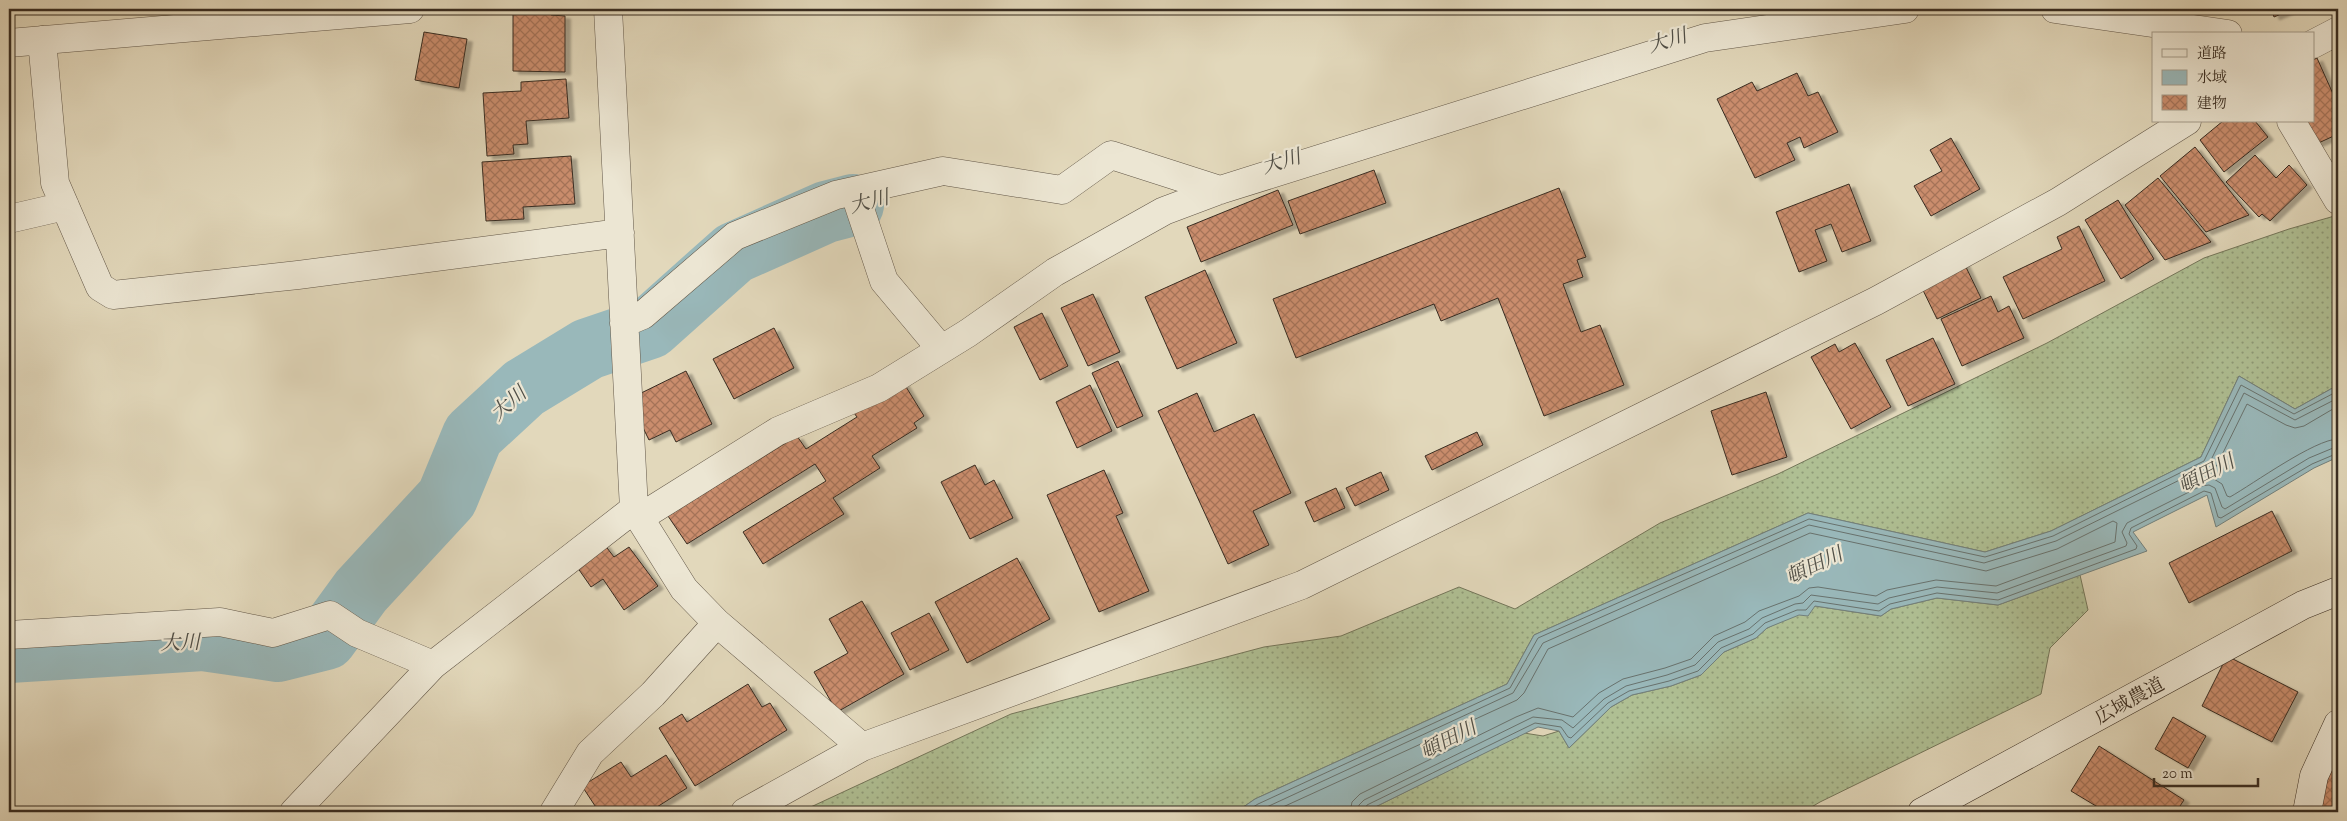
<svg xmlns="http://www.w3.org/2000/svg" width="2347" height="821" viewBox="0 0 2347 821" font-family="'Sorts Mill Goudy','Noto Serif JP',serif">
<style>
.grass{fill:url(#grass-dots);stroke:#74765a}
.water{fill:#99b8ba;stroke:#72807d}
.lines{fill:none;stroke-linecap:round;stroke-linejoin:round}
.shore{stroke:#68726e;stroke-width:1}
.river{stroke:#99b8ba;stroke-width:62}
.building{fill:url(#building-cross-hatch);stroke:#382c21;filter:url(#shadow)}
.street-casing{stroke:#625748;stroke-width:29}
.secondary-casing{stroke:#382c21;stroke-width:29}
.street{stroke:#ece6d3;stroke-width:28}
.secondary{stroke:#ece6d3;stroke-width:28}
.labels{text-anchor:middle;stroke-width:4.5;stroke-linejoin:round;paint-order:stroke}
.street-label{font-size:19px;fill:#382c21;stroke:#ece6d3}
.water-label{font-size:20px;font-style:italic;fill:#504f47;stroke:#ece6d3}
</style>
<defs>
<pattern id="grass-dots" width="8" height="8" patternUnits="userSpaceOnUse" patternTransform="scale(1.25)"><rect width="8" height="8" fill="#afbf93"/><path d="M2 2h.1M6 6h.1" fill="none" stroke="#8f9b78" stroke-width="1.8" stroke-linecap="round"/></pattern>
<pattern id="building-cross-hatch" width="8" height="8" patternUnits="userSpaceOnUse" patternTransform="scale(1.25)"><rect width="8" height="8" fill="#ca8d6d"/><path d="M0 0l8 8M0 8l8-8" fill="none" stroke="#a57359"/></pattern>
<filter id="shadow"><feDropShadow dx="5.5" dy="3" stdDeviation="1" flood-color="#0004"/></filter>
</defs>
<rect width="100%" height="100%" fill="#e2d8bb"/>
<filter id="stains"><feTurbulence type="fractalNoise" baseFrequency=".004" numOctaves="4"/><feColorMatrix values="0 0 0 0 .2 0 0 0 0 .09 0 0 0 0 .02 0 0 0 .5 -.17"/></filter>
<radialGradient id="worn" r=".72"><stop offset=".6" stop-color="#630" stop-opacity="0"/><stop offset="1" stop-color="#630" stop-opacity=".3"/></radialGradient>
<path class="grass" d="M 2338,215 L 2338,385 L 2295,409 L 2239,376 L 2201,457 L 2051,531 L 1985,552 L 1808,513 L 1534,635 L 1507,684 L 1255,799 L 1236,812 L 800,812 L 1011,714 L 1264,647 L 1341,636 L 1459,587 L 1515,609 L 1660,523 L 1778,474 L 2047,343 L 2204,258 L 2289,229 Z
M 2080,575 L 2088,610 L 2050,648 L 2041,694 L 1820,802 L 1803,812 L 1365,812 L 1524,733 L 1543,736 L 1559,731 L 1569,748 L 1611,707 L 1632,695 L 1671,686 L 1701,675 L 1724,652 L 1756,638 L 1767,628 L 1815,606 L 1881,616 L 1891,609 L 1937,598 L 1998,605 Z"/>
<path class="water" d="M 2239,376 L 2295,409 L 2338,385 L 2338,457 L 2314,468 L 2216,527 L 2207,495 L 2133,532 L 2147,551 L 1998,605 L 1937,598 L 1891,609 L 1881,616 L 1815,606 L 1808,616 L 1799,615 L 1767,628 L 1756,638 L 1724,652 L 1701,675 L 1671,686 L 1632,695 L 1611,707 L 1569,748 L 1559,731 L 1538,727 L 1365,812 L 1236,812 L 1255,799 L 1507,684 L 1534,635 L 1808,513 L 1985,552 L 2051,531 L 2201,457 Z"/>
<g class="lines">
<path class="shore" d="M 2338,406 L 2304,426 L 2295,428 L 2286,425 L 2247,404 L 2217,465 L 2209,476 L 2222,484 L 2227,496 L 2230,497 C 2253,484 2315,439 2338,439
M 1245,812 L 1258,804 L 1510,688 L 1538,638 L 1809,519 L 1985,557 L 2053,536 L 2204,461 L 2241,385 L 2294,414 L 2338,391
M 1256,812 L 1513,693 L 1543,643 L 1809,525 L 1984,563 L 2056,541 L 2208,466 L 2244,393 L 2295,420 L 2338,398
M 1272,812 L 1517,700 L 1524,693 L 1548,649 L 1810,533 L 1986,571 L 2057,549 L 2113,521 L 2117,523 L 2115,542 L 1996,586 L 1936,580 L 1887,590 L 1876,596 L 1818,587 L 1809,588 L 1799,596 L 1759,611 L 1745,622 L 1714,636 L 1691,659 L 1665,668 L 1623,679 L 1599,693 L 1573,717 L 1538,708 L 1516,717 L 1360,794 L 1352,802 L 1350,812
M 1358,812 L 1359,805 L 1364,800 L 1533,717 L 1562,720 L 1573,728 L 1604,699 L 1626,686 L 1667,675 L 1695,665 L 1718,642 L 1749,629 L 1762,618 L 1795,604 L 1803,603 L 1811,595 L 1878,604 L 1889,598 L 1937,587 L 1997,593 L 2126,546 L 2127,543 L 2122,532 L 2127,523 L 2201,486 L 2209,485 L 2215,488 L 2222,507 L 2225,509 L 2309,458 L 2338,446
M 1364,812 L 1367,805 L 1535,723 L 1561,727 L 1568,737 L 1571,738 L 1608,703 L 1629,691 L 1669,681 L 1698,671 L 1721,648 L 1753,634 L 1765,623 L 1797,610 L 1806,610 L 1814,601 L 1879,611 L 1890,604 L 1937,593 L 1998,600 L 2136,549 L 2137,546 L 2129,534 L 2131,528 L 2204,491 L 2211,493 L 2218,517 L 2221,518 L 2312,464 L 2338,453"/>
<path class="river" d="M 9,652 L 203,640 L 278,651 L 326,639 L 361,591 L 447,498 L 473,435 L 524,388 L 588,349 L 650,328 L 734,253 L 826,212 L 853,205"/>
</g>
<path class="building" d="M 513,9 L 551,10 L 551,15 L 565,16 L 565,72 L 513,71 Z
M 2271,9 L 2293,9 L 2274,17 Z
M 424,32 L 467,39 L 459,88 L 415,80 Z
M 2338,48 L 2338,68 L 2332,50 Z
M 2317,58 L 2338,105 L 2338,134 L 2312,146 L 2301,121 L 2313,121 L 2313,60 Z
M 1797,73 L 1808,96 L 1818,92 L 1838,132 L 1804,148 L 1800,137 L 1787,143 L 1795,160 L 1755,178 L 1717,99 L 1752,82 L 1757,91 Z
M 566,79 L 569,118 L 526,121 L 528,144 L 513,145 L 514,154 L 487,156 L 483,93 L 521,91 L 521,82 Z
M 2223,121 L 2255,121 L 2268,137 L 2224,172 L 2200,140 Z
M 1951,138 L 1980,189 L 1931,216 L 1914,186 L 1942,171 L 1930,150 Z
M 2195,147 L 2249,215 L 2206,232 L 2160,176 Z
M 2255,155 L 2276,178 L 2289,165 L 2307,185 L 2270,221 L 2262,214 L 2259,217 L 2226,182 Z
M 571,156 L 575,204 L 523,207 L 524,219 L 486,221 L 482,162 Z
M 1374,170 L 1386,203 L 1300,234 L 1288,201 Z
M 2158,178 L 2211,242 L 2165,260 L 2125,205 Z
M 1849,184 L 1871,241 L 1842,252 L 1831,224 L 1815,230 L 1827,261 L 1799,272 L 1776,212 Z
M 1559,188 L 1586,257 L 1577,260 L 1583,277 L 1563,284 L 1581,332 L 1600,325 L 1624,385 L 1544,416 L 1498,298 L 1441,321 L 1434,304 L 1296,358 L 1273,299 Z
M 1278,190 L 1293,225 L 1201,262 L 1187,227 Z
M 2118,200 L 2154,259 L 2121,279 L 2085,220 Z
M 2079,226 L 2105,281 L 2023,319 L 2003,277 L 2062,249 L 2057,237 Z
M 1963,261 L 1981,298 L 1937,319 L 1919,282 Z
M 1205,270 L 1237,343 L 1177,369 L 1145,297 Z
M 1093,294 L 1120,352 L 1088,366 L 1061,308 Z
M 1991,296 L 1998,312 L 2009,306 L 2024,338 L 1962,366 L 1941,319 Z
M 1042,313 L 1068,366 L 1040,380 L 1014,327 Z
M 774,328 L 794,368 L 734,399 L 713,359 Z
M 1933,338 L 1955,384 L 1908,406 L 1886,360 Z
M 1855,343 L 1891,407 L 1851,429 L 1811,357 L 1835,344 L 1839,352 Z
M 1118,361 L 1143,416 L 1117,428 L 1092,373 Z
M 686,371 L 712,424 L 676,442 L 670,430 L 649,440 L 629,399 Z
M 903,382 L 924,416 L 914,423 L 917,428 L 872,456 L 880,468 L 833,498 L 844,514 L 763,564 L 743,532 L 826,481 L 815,464 L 687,544 L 668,516 L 797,436 L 806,449 L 857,417 L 854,413 Z
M 1090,385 L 1112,431 L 1077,448 L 1056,402 Z
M 1766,392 L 1787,457 L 1732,475 L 1711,411 Z
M 1197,393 L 1214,432 L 1254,414 L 1291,493 L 1253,511 L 1269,545 L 1228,564 L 1158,411 Z
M 1477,432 L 1483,445 L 1432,470 L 1425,456 Z
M 975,465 L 985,485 L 994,480 L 1013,518 L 970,539 L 941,482 Z
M 1104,470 L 1123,513 L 1116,516 L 1149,591 L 1099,612 L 1047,495 Z
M 1381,472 L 1389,490 L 1355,506 L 1346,488 Z
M 1336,488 L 1345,508 L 1314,522 L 1305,502 Z
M 2272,511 L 2292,551 L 2189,603 L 2169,563 Z
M 604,544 L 614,557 L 629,547 L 658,586 L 624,610 L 603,579 L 591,587 L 575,564 Z
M 1017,558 L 1050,619 L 967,663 L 935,602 Z
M 862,601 L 904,674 L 837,712 L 814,672 L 848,653 L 829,619 Z
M 929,613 L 949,650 L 910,670 L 891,633 Z
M 2227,656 L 2298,692 L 2272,742 L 2202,706 Z
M 748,684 L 762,707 L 770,703 L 787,730 L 695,786 L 659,728 L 682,714 L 687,722 Z
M 2173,717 L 2206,736 L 2188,768 L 2155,749 Z
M 2099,746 L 2184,800 L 2176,812 L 2106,812 L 2071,791 Z
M 666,755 L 687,788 L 649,812 L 599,812 L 582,786 L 621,762 L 631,777 Z
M 2327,763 L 2338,768 L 2338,812 L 2314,812 Z"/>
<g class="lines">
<g class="street-casing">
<path id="street" d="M 608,9 L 634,509 L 684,589 L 717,623 L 862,747
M 2055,9 L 2228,34
M 42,40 L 55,183 L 100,287 L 113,295 L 298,275 L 620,233
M 9,43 L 410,9
M 2313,44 L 2338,31
M 2291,121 L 2338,200
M 854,191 L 884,281 L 941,349
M 9,219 L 65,206
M 624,323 L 643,315 L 735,236 L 836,195 L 943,171 L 1062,190 L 1111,155 L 1220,190
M 639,518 L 778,431 L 879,388 L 968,333 L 1055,272 L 1164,211 L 1220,190 L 1705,38 L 1905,9
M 9,635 L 220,622 L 273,633 L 330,615 L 357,633 L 433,665
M 294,812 L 433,665 L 634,509
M 554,812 L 590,753 L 653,694 L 717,623
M 745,812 L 862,747 L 1302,585 L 1876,301 L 2058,202 L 2187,121"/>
</g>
<g class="secondary-casing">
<path id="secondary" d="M 1922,812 L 2303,605 L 2338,591
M 2307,812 L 2314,776 L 2338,724"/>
</g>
<use href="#street" class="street"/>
<use href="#secondary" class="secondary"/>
</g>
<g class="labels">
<g class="street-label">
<text transform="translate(2129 700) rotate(-29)" y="7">広域農道</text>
</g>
<g class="water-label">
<text transform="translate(1667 40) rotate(-17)" y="7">大川</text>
<text transform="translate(1281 161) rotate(-17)" y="7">大川</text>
<text transform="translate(869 201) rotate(-14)" y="7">大川</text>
<text transform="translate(508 403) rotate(-41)" y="7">大川</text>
<text transform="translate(2206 473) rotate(-27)" y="7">頓田川</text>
<text transform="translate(1814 565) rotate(-25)" y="7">頓田川</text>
<text transform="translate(180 642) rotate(-2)" y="7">大川</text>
<text transform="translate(1448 739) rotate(-27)" y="7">頓田川</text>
</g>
</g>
<rect width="2347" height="821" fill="none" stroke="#e2d8bb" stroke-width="30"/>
<rect x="10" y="10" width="2327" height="801" fill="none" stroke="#382c21" stroke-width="2.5"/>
<rect x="15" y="15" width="2317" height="791" fill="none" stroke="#382c21"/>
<rect x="2152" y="32" width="162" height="90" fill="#ece6d3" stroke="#a49c8c"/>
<rect x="2162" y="49" width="25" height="8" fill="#ece6d3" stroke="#a49c8c"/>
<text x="2197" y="58" font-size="15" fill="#382c21">道路</text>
<rect x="2162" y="70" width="25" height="15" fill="#99b8ba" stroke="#a49c8c"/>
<text x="2197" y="82" font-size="15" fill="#382c21">水域</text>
<rect x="2162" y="95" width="25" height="15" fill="url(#building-cross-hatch)" stroke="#a49c8c"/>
<text x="2197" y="108" font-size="15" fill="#382c21">建物</text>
<path d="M2154 778v8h104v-8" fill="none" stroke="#382c21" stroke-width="2.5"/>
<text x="2162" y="778" font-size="15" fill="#382c21" stroke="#ece6d3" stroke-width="4" paint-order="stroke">20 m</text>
<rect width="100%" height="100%" filter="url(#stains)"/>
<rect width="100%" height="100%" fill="url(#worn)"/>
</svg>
